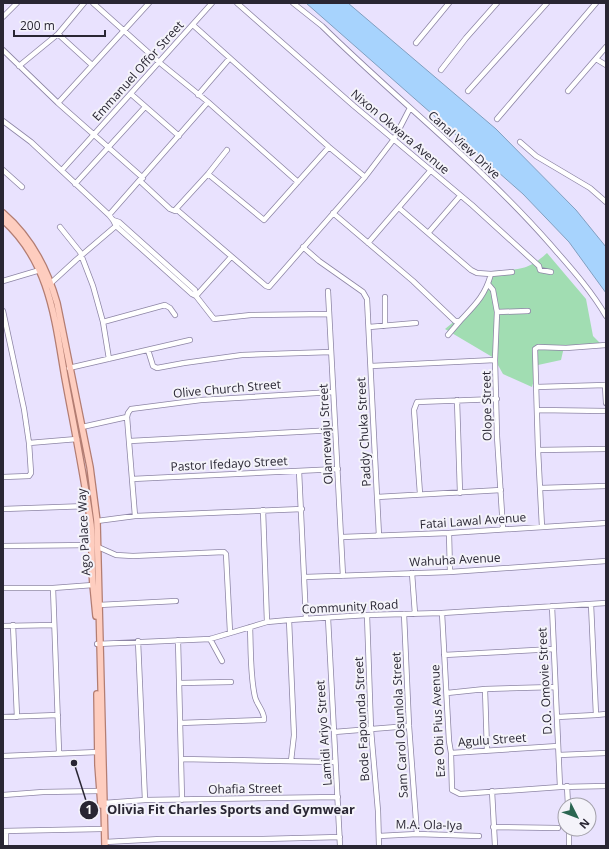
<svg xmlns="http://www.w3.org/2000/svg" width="609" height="849" viewBox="0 0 609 849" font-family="'Open Sans',sans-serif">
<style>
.green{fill:#a1ddb2}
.water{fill:#a7d3fd;stroke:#819fc0}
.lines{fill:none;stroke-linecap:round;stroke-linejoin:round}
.minor-casing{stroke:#8d85a5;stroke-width:6}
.major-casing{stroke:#b37d72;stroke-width:8}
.minor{stroke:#fff;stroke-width:4.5}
.major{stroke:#fecdbf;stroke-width:5.5}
.labels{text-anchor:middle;stroke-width:4;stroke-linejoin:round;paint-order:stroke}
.street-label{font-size:12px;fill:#292633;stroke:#f4f3fa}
.leader{fill:none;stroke:#292633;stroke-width:1.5}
.callout-dot{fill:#292633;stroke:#f4f3fa;stroke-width:1.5}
.mark-label{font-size:12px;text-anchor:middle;font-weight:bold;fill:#fff}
.callout-label{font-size:13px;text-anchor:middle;font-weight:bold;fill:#292633;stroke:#f4f3fa;stroke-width:4;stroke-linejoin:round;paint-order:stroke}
</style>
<rect width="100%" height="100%" fill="#e9e2fe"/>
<path class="green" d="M 547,253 L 586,299 L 593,336 L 603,346 L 564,347 L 561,360 L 538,365 L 532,387 L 503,374 L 494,358 L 445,329 L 484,297 L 491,271 C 518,269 526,272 547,253 Z"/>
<path class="water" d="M 306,3 L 348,3 L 496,129 L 576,210 L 606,247 L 606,293 L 569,242 L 523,194 Z"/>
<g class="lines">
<g class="minor-casing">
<path id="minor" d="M 93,3 L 160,63 L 208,102 L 298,182
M 237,3 L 354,106 L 472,205 L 539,266 L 540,270 L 551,272
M 293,3 L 322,26 C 397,100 481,165 550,244 C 570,267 591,290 606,316
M 3,17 L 17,3
M 193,25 L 329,147 L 365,177
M 58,34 L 92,65
M 416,43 L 449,3
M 3,50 L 58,103 L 143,178
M 596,59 L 606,65
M 19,66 L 58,34 L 84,3
M 441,70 L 466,38 L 497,3
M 468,91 L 547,3
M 568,91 L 606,47
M 131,94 L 179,136
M 198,95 L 229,59
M 58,103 L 149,3
M 497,119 L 596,3
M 3,121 L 31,142 L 109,215
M 520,142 L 536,156 L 590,188 L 606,202
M 3,170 L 22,187
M 62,170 L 212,3
M 208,174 L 264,220 L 329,147
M 140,181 L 170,209 L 175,211 L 176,209 L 266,286 L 269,287 L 365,177 L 394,139 L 410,108
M 75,184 L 145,107
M 176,209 L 208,174 L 227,150
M 333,213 L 413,281 L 455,321 L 460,321 C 475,305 485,296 491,274 L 477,273 L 471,270 L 399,208
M 113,220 L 119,222 L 195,290 L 196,296 L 214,319 L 251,315 L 329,314
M 60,227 L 80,252 L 93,286 L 103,322 L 109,359
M 429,232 L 460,196
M 368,243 L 431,170
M 303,247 L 319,261 L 363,292 L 367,299 L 379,536
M 491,274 L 512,272
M 3,281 L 40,270
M 51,283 L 76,260 L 117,225
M 488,284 L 493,290 L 497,312 L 495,360 L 497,436 L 503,529
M 328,291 L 343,576
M 196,296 L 192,294 L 116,226 L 113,220 L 109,215 L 208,102
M 196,296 L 231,257
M 3,311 L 24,409 L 29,443 L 31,473 L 29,476 L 3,477
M 497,312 L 528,311
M 103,322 L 165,305 L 170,308 L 175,315
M 385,326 L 385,297
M 369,327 L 416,323
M 448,335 L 460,321
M 148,350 L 153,366 L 157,368 L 184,363 L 242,355 L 331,352
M 371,366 L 495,360
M 69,368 L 190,340
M 605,385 L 606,403
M 536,387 L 606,385
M 457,400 L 460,493
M 537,410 L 606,411
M 82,427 L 127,417
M 130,441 L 335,430
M 29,443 L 77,439
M 538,450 L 606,449
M 299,471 L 306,619
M 132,479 L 338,469
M 540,488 L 606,486
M 420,494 L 414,410 L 417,402 L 497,399
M 377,497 L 501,490
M 3,509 L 88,506
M 263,510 L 267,622
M 135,516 L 127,417 L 128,413 L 131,409 L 201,400 L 333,392
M 97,521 L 135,516 L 302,509
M 542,527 L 538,450 L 535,349 L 538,347 L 566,348 L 606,345
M 449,533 L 450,572
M 342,537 L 449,533 L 606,523
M 3,546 L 92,545
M 98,547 L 116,555 L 133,556 L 224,552 L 226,554 L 230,632
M 412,573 L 415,614
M 305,577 L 450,572 L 606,561
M 3,588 L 53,588 L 93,585
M 53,588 L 59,752
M 99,605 L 176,601
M 552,606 L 560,787
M 442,613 L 449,741 L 451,753 L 452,790 L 460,794 L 560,787 L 606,786
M 404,614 L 409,726 L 417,834
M 367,615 L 371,730 L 378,811 L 379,846
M 328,618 L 340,846
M 289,620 L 294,735 L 291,761
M 13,625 L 17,717
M 3,626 L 54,625
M 210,639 L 222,661
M 178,640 L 182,800
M 138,641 L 145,800
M 97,644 L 210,639 L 267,622 L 289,620 L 367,615 L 442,613 L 606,603
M 444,655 L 554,649
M 180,683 L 231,682
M 485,689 L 487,750
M 447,693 L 485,689 L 555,687
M 596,715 L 606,714
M 3,717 L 58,715
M 557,717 L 596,715 L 591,604
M 180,723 L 264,720 C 265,712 257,705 255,697 C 250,675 251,650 250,627
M 334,732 L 409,726
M 451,753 L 558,746
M 559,755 L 606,753
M 3,756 L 98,752
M 181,759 L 335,762
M 567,786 L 568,805
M 492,791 L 495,846
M 3,795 L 43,792 L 99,791
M 104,803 L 145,800 L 338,797
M 493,827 L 558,828
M 569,829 L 569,846
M 3,831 L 101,829
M 6,831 L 6,846
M 379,836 L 417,834 L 479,836
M 105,842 L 161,839 L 263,839 L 340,837"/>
</g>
<g class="major-casing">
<path id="major" d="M 3,213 C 31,237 47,268 57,303 L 90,467 L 97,521 L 105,846
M 3,220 C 50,262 55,320 65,378 C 74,427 84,475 91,525 C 93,545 91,565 93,585 C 94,595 95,605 96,616
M 97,694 L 98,765 L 101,805"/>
</g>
<use href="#minor" class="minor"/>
<use href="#major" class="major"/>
</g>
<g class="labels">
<g class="street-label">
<text transform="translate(138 71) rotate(-48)" y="4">Emmanuel Offor Street</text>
<text transform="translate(400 132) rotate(40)" y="4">Nixon Okwara Avenue</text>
<text transform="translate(464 145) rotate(43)" y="4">Canal View Drive</text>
<text transform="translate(227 389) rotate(-5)" y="4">Olive Church Street</text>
<text transform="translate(487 406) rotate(-91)" y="4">Olope Street</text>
<text transform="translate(364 432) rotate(-93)" y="4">Paddy Chuka Street</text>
<text transform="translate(326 434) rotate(-93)" y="4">Olanrewaju Street</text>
<text transform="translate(229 464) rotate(-3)" y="4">Pastor Ifedayo Street</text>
<text transform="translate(473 521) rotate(-4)" y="4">Fatai Lawal Avenue</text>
<text transform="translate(84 532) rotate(-93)" y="4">Ago Palace Way</text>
<text transform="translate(455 560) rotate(-3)" y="4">Wahuha Avenue</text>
<text transform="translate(350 607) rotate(-3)" y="4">Community Road</text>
<text transform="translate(545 681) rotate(-93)" y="4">D.O. Omovie Street</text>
<text transform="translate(362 719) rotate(-93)" y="4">Bode Fapounda Street</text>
<text transform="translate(438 721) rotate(-93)" y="4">Eze Obi Pius Avenue</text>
<text transform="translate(400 725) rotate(-93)" y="4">Sam Carol Osunlola Street</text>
<text transform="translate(324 733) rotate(-94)" y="4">Lamidi Ariyo Street</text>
<text transform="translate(492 740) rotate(-4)" y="4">Agulu Street</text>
<text transform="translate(245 789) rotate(-1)" y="4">Ohafia Street</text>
<text transform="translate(429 825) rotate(1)" y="4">M.A. Ola-Iya</text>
</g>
</g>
<path class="leader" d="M74 763L89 810"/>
<g class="callout-dot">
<circle cx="74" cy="763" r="4"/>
<circle cx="89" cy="810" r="10"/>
</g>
<g class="mark-label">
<text x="89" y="814">1</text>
</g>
<g class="callout-label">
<text x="231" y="814">Olivia Fit Charles Sports and Gymwear</text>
</g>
<rect width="609" height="849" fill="none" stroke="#292633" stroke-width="8"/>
<g transform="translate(577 817) rotate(132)"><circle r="19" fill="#f4f3fa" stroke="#a3a1aa"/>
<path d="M0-3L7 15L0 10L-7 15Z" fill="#2a6651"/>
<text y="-6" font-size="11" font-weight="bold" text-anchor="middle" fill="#292633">N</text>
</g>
<path d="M14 30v6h91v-6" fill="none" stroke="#292633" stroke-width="2"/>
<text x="20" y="30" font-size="12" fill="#292633" stroke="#f4f3fa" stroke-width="3" paint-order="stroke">200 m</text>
</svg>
